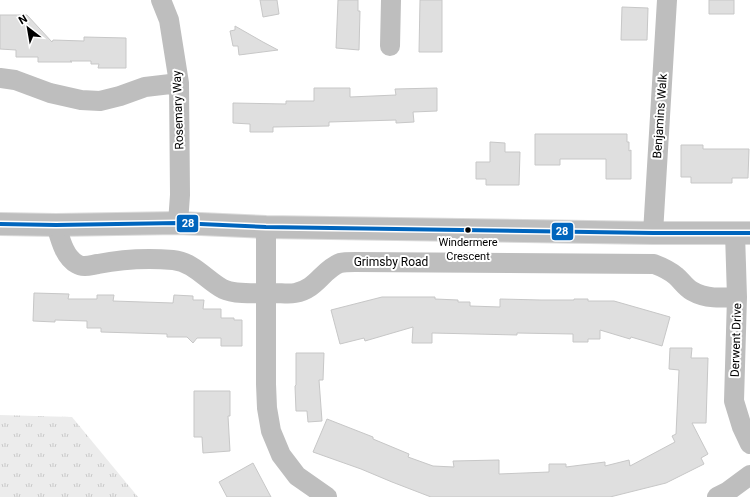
<svg xmlns="http://www.w3.org/2000/svg" width="750" height="497" viewBox="0 0 750 497" font-family="Roboto,sans-serif">
<style>
.grass{fill:url(#grass-tufts)}
.building{fill:#dfdfdf;stroke:#c7c7c7}
.lines{fill:none;stroke-linecap:round;stroke-linejoin:round}
.primary-casing{stroke:#dbdbdb;stroke-width:24}
.minor{stroke:#bebebe;stroke-width:20}
.primary{stroke:#bebebe;stroke-width:22}
.bus-1-casing{stroke:#fff;stroke-width:7}
.bus-1{stroke:#0065bd;stroke-width:4}
.bus-dot{fill:#000;stroke:#fff;stroke-width:1.5}
.labels{text-anchor:middle;stroke-width:4;stroke-linejoin:round;paint-order:stroke}
.bus-label{font-size:11px;fill:#000;stroke:#fff}
.street-label{font-size:12px;fill:#000;stroke:#fff}
.line-badge{stroke:#fff;stroke-width:1.5}
.badge-label{font-size:11px;text-anchor:middle;font-weight:bold;fill:#fff}
</style>
<defs>
<pattern id="grass-tufts" width="24" height="20" patternUnits="userSpaceOnUse"><rect width="24" height="20" fill="#ececec"/><path d="M3 7l-1-3M5 7V3M7 7l1-3M15 17l-1-3M17 17v-4M19 17l1-3" fill="none" stroke="#c9c9c9"/></pattern>
</defs>
<rect width="100%" height="100%" fill="#fff"/>
<path class="grass" d="M 0,415 L 72,417 L 138,497 L 0,497 Z"/>
<path class="building" d="M 260,0 L 277,0 L 279,14 L 263,17 Z
M 338,0 L 358,0 L 358,11 L 360,11 L 359,50 L 336,48 Z
M 420,0 L 442,0 L 442,52 L 419,52 Z
M 709,0 L 734,0 L 734,14 L 709,14 Z
M 622,7 L 648,8 L 647,40 L 621,40 Z
M 0,15 L 27,15 L 52,42 L 53,40 L 84,41 L 84,37 L 126,38 L 126,68 L 98,68 L 99,64 L 91,64 L 91,61 L 70,61 L 72,62 L 38,62 L 38,57 L 16,57 L 16,50 L 0,49 Z
M 235,26 L 263,42 L 278,50 L 239,55 L 238,46 L 233,46 L 230,31 L 235,30 Z
M 314,88 L 350,88 L 350,97 L 396,95 L 395,89 L 437,88 L 437,111 L 413,112 L 414,122 L 396,123 L 396,120 L 329,122 L 329,126 L 273,127 L 273,132 L 250,132 L 250,124 L 233,123 L 233,103 L 286,104 L 286,101 L 314,101 Z
M 535,134 L 627,134 L 627,142 L 629,142 L 629,151 L 631,150 L 631,179 L 606,179 L 606,159 L 560,159 L 560,165 L 535,165 Z
M 490,142 L 505,143 L 505,152 L 520,152 L 519,185 L 486,185 L 486,179 L 476,179 L 476,162 L 490,162 Z
M 681,145 L 703,145 L 703,149 L 749,149 L 748,178 L 732,178 L 732,183 L 691,183 L 691,177 L 681,177 Z
M 34,293 L 69,294 L 68,299 L 97,299 L 97,295 L 114,295 L 113,301 L 173,303 L 174,295 L 193,296 L 193,300 L 204,300 L 203,309 L 221,309 L 221,318 L 234,318 L 234,320 L 242,320 L 242,346 L 221,346 L 221,338 L 197,338 L 193,343 L 187,337 L 167,337 L 167,334 L 101,332 L 101,328 L 87,328 L 87,321 L 55,320 L 55,322 L 33,321 Z
M 382,297 L 435,297 L 435,299 L 458,300 L 458,302 L 470,302 L 470,306 L 500,307 L 500,299 L 541,300 L 574,300 L 574,299 L 588,299 L 588,301 L 614,301 L 670,317 L 662,346 L 631,337 L 630,339 L 600,330 L 600,339 L 588,339 L 588,342 L 573,342 L 573,334 L 517,333 L 517,335 L 432,333 L 432,343 L 412,343 L 413,327 L 365,341 L 364,338 L 340,344 L 331,310 Z
M 670,348 L 692,348 L 691,358 L 708,358 L 706,423 L 692,423 L 708,454 L 701,458 L 704,464 L 666,483 L 610,497 L 431,497 L 392,482 L 361,469 L 313,452 L 327,419 L 373,437 L 373,439 L 409,454 L 408,457 L 433,466 L 454,467 L 453,461 L 499,460 L 499,474 L 549,472 L 549,464 L 566,464 L 566,467 L 605,462 L 605,466 L 629,460 L 630,466 L 675,442 L 672,436 L 676,434 L 679,370 L 669,369 Z
M 296,353 L 324,353 L 323,380 L 319,380 L 322,421 L 308,422 L 307,411 L 296,411 L 295,386 L 296,385 Z
M 194,391 L 230,391 L 230,416 L 228,416 L 230,451 L 203,453 L 202,437 L 194,437 Z
M 253,463 L 271,497 L 227,497 L 219,482 Z"/>
<g class="lines">
<g class="primary-casing">
<path id="primary" d="M 0,224 L 56,225 L 178,223 L 266,227 L 653,233 L 750,233"/>
</g>
<path class="minor" d="M 161,0 L 169,20 L 179,83 L 180,195 L 178,223
M 390,46 L 391,0
M 0,78 L 15,80 L 50,93 L 81,100 L 100,101 L 120,96 L 145,87 L 179,83
M 56,225 C 60,238 64,257 77,264 C 83,268 91,265 98,264 C 123,259 148,258 173,260 C 194,262 206,280 223,289 C 235,295 260,293 274,293 C 281,293 289,294 295,293 C 317,289 322,270 340,263 C 344,262 351,262 355,262 L 654,264 C 662,267 669,270 676,276 C 681,280 685,287 692,291 C 706,299 721,298 737,297
M 266,227 L 266,384 L 267,408 L 271,431 L 281,455 L 297,476 L 327,497
M 653,233 L 667,0
M 735,233 L 737,297 L 734,401 L 742,427 L 750,444
M 717,497 L 727,492 L 750,475"/>
<use href="#primary" class="primary"/>
<g class="bus-1-casing">
<path id="bus-1" d="M 0,224 L 56,225 L 178,223 L 266,227 L 653,233 L 750,233"/>
</g>
<use href="#bus-1" class="bus-1"/>
</g>
<circle class="bus-dot" cx="468" cy="230" r="3.5"/>
<g class="labels">
<g class="bus-label">
<text x="468" y="246">Windermere<tspan x="468" dy="14">Crescent</tspan></text>
</g>
<g class="street-label">
<text transform="translate(178 110) rotate(-92)" y="4">Rosemary Way</text>
<text transform="translate(660 116) rotate(-86)" y="4">Benjamins Walk</text>
<text x="391" y="266">Grimsby Road</text>
<text transform="translate(736 340) rotate(-88)" y="4">Derwent Drive</text>
</g>
</g>
<g class="line-badge">
<rect x="176" y="214" width="23" height="19" rx="4" fill="#0065bd"/>
<rect x="551" y="222" width="23" height="19" rx="4" fill="#0065bd"/>
</g>
<g class="badge-label">
<text x="188" y="227">28</text>
<text x="562" y="235">28</text>
</g>
<g transform="translate(28 28) rotate(329)" stroke="#ffffff" stroke-width="3" paint-order="stroke">
<path d="M0-3L7 15L0 10L-7 15Z" fill="#000000"/>
<text y="-6" font-size="11" font-weight="bold" text-anchor="middle" fill="#000000">N</text>
</g>
</svg>
